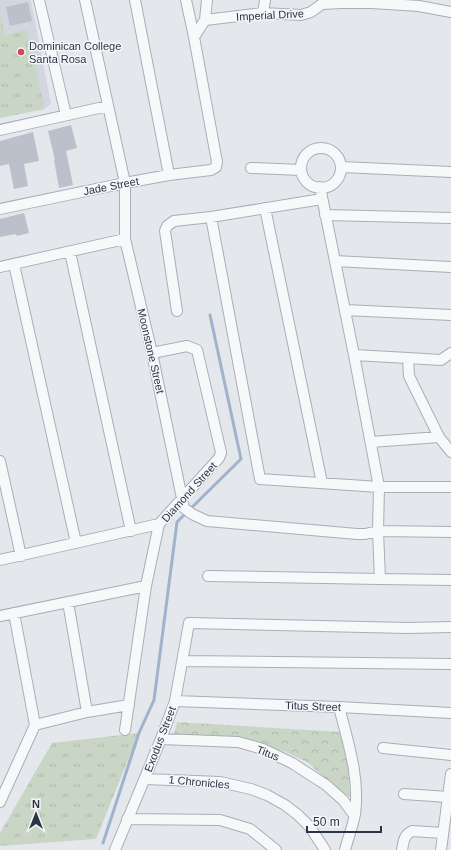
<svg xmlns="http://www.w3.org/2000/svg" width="451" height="850" viewBox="0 0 451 850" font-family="Arial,sans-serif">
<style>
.built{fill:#d2d6de}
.grass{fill:url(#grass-tufts)}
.forest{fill:url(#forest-crowns)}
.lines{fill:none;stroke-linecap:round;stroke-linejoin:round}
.stream{stroke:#9fb4cc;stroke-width:3}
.building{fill:#bbc0ca}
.minor-casing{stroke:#a9aeb7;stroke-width:12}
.minor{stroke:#f7f8fa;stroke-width:10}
.poi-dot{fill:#d1495b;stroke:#f4f6f9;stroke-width:1.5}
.labels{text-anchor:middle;stroke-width:3;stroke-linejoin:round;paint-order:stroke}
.street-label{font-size:11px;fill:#2b3445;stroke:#f4f6f9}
.poi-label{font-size:11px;fill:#2b3445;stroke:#f4f6f9;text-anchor:start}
</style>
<defs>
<pattern id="grass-tufts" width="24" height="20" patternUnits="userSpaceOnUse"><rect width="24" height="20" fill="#c9d6c5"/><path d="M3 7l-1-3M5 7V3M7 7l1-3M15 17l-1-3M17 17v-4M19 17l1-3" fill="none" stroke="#adb8ab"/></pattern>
<pattern id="forest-crowns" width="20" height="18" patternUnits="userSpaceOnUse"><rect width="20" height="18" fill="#c9d6c5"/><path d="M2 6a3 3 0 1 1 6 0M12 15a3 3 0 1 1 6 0" fill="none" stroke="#adb8ab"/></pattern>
</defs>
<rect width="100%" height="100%" fill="#e4e7ec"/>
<path class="built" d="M 0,0 L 31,0 L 51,104 L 44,109 L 0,118 Z"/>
<path class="grass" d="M 0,15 L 5,35 L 27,30 L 44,106 L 44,109 L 0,118 Z
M 139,733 L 96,839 L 0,846 L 0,833 L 52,743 Z"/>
<path class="forest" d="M 177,722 L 341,732 L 348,766 L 350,797 L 330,784 L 309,763 L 283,751 L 238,739 L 174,734 Z"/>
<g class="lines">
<path class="stream" d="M 103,843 L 139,733 L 154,700 L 177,522 L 241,459 L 210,315"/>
</g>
<path class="building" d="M 28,2 L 32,21 L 10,26 L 6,7 Z
M 71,125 L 77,148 L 66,151 L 73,185 L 59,188 L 54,160 L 55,160 L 48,131 Z
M 33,132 L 39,161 L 24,164 L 28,186 L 14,189 L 9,164 L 0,166 L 0,141 Z
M 24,213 L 29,233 L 17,236 L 16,234 L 0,237 L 0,219 Z"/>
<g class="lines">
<g class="minor-casing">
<path id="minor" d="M 39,0 L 66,115
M 85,0 L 125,183 L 125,239 L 152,353 L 184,508 L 192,514 L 207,521 L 357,534 L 365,534 L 378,531 L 379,487 L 354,355 L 320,187
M 135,0 L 169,175
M 263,13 L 265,0
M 205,20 L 263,13 L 301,15 L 311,12 L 322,4 L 341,3 L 372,3 L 419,6 L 451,12
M 194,37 L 205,20 L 207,0
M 0,130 L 108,106
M301 168a20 20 0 1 1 40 0a20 20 0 1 1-40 0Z
M 342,167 L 451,172
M 251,168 L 301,170
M 265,208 L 322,483
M 0,209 L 125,183 L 169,175 L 211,170 L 216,167 L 217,162 L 194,37 L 186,0
M 325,215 L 451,218
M 211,217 L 260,479 L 379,487 L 451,487
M 70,252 L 131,531
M 335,261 L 451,267
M 14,264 L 76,543
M 0,267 L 125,239
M 345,310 L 451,315
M 177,311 L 165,231 L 167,226 L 174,221 L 211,217 L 322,199
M 451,353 L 441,360 L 408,358 L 409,376 L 439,437 L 451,452
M 354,355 L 408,358
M 371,442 L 439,437
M 0,461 L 21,556
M 0,560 L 159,524
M 208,576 L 380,579 L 378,531 L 451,532
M 380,579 L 451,580
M 68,602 L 87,712
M 14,613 L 35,725
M 0,616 L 146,586
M 183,661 L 451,664
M 175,701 L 339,707 L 451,713
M 339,707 C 348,742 360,778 355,814 C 353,826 348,838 345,850
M 125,730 L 146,586 L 159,524 L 219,458 L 221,453 L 220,448 L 197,350 L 187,346 L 152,353
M 161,739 L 238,742 L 263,749 L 292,763 L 326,785 L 343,800 L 354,815
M 383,748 L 451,755
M 145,779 L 220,782 L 251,789 L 267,795 L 285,805 L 298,815 L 310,827 L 325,850
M 404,794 L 448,797
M 0,802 L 35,725 L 87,712 L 129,705
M 127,819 L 220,820 L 250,829 L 276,850
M 115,850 L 161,739 L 175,701 L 189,623 L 408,628 L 451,627
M 402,850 C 404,841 403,836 412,831 L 443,833
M 441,850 L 451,774"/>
</g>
<use href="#minor" class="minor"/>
</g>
<circle class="poi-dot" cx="21" cy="52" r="4"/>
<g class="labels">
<g class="street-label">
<text transform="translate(270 15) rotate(-3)" y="4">Imperial Drive</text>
<text transform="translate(111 186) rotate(-11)" y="4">Jade Street</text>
<text transform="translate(151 351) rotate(77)" y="4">Moonstone Street</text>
<text transform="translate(189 492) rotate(-48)" y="4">Diamond Street</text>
<text transform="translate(313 706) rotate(2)" y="4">Titus Street</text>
<text transform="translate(160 739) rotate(-69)" y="4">Exodus Street</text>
<text transform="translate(268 753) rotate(21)" y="4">Titus</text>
<text transform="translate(199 782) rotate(5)" y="4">1 Chronicles</text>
</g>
<g class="poi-label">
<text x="29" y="50">Dominican College<tspan x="29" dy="13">Santa Rosa</tspan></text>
</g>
</g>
<g transform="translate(36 814)" stroke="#f4f6f9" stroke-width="3" paint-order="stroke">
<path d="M0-3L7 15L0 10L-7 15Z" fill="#2b3445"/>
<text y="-6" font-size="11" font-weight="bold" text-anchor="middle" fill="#2b3445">N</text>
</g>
<path d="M307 826v6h74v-6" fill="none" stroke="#2b3445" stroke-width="2"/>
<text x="313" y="826" font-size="12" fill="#2b3445" stroke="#f4f6f9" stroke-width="3" paint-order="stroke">50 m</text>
</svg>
